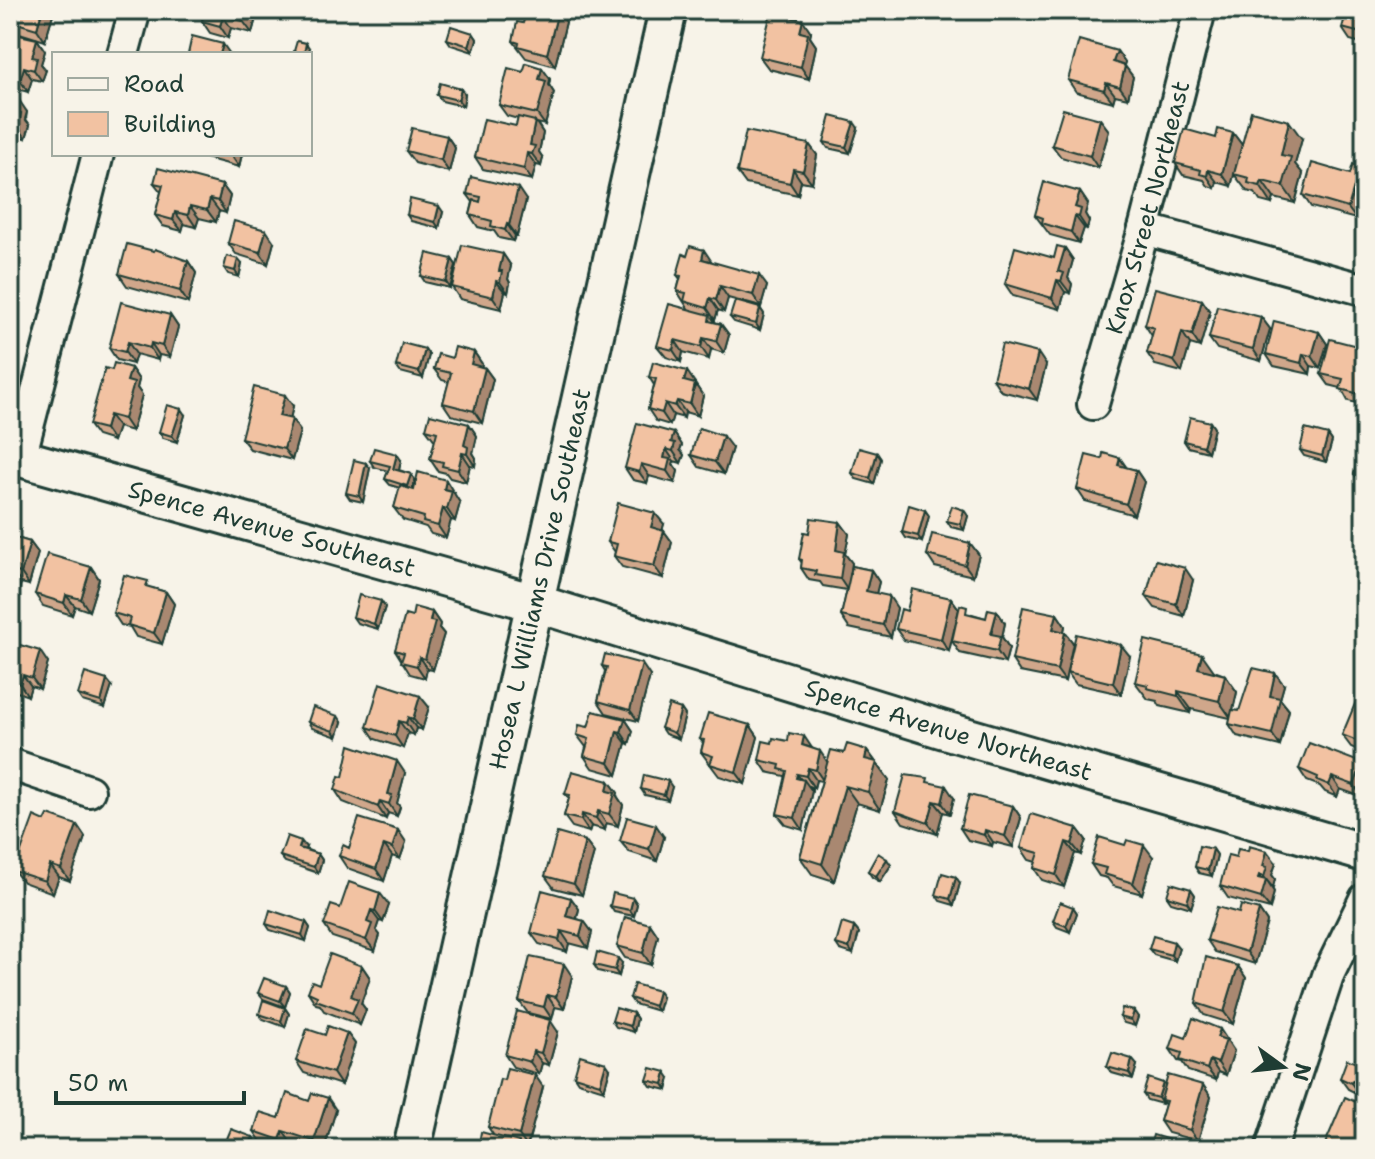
<svg xmlns="http://www.w3.org/2000/svg" width="1375" height="1159" viewBox="0 0 1375 1159" font-family="'Shantell Sans',sans-serif">
<style>
.lines{fill:none;stroke-linecap:round;stroke-linejoin:round}
.minor-casing{stroke:#1f3d34;stroke-width:36}
.tertiary-casing{stroke:#1f3d34;stroke-width:42}
.minor{stroke:#f7f3e8;stroke-width:30}
.tertiary{stroke:#f7f3e8;stroke-width:36}
.wall{fill:#d0a78b;stroke:#1f3d34;stroke-width:2}
.shaded-wall{fill:#a98871;stroke:#1f3d34;stroke-width:2}
.building{fill:#f2c2a2;stroke:#1f3d34;stroke-width:2}
.labels{text-anchor:middle;stroke-width:7;stroke-linejoin:round;paint-order:stroke}
.street-label{font-size:24px;fill:#1f3d34;stroke:#f7f3e8}
</style>
<rect width="100%" height="100%" fill="#f7f3e8"/>
<filter id="ink" filterUnits="userSpaceOnUse"><feTurbulence type="fractalNoise" baseFrequency=".0125" numOctaves="2"/><feDisplacementMap in="SourceGraphic" scale="16" xChannelSelector="R" yChannelSelector="G"/><feConvolveMatrix kernelMatrix="1 2 1 2 8 2 1 2 1" color-interpolation-filters="sRGB"/></filter>
<g filter="url(#ink)">
<g class="lines">
<g class="minor-casing">
<g id="minor">
<path d="M 123,54 L 135,10"/>
<path d="M 1144,229 L 1365,290"/>
<path id="s1" d="M 1093,404 L 1144,229 L 1200,10"/>
<path d="M 20,458 L 98,154"/>
<path d="M 10,764 L 89,791"/>
<path d="M 1271,1149 L 1329,973 L 1365,899"/>
</g>
</g>
<g class="tertiary-casing">
<g id="tertiary">
<path id="s2" d="M 10,455 L 535,603 L 941,729 L 1365,853"/>
<path id="s3" d="M 412,1149 L 668,10"/>
</g>
</g>
<use href="#minor" class="minor"/>
<use href="#tertiary" class="tertiary"/>
</g>
<path class="wall" d="M 10,10 L 57,10 L 56,15 L 53,14 L 45,41 L 13,31 L 10,27 Z
M 205,10 L 258,10 L 252,33 L 231,28 L 228,38 L 210,33 L 202,21 Z
M 1365,10 L 1365,44 L 1350,40 L 1342,28 Z
M 558,11 L 566,22 L 555,66 L 526,58 L 513,41 L 523,23 Z
M 811,32 L 810,37 L 816,46 L 809,79 L 769,69 L 760,57 Z
M 10,33 L 37,39 L 45,51 L 41,64 L 46,70 L 42,81 L 32,79 L 28,92 L 10,87 Z
M 473,33 L 477,39 L 473,52 L 451,45 L 447,39 Z
M 1117,51 L 1125,62 L 1124,65 L 1133,77 L 1128,98 L 1115,95 L 1113,102 L 1076,92 L 1068,80 Z
M 542,68 L 550,79 L 549,85 L 554,93 L 545,125 L 537,123 L 543,133 L 539,152 L 543,158 L 541,166 L 536,165 L 532,180 L 483,169 L 475,157 L 516,126 L 518,119 L 507,116 L 499,105 L 523,72 Z
M 465,94 L 463,106 L 442,101 L 437,95 Z
M 10,97 L 27,112 L 26,119 L 30,125 L 26,138 L 19,137 L 15,153 L 10,152 Z
M 1100,119 L 1109,131 L 1098,168 L 1061,157 L 1052,145 Z
M 858,128 L 850,153 L 828,148 L 824,142 Z
M 1233,133 L 1242,145 L 1231,186 L 1217,182 L 1215,188 L 1208,186 L 1204,180 L 1183,175 L 1175,163 L 1216,138 Z
M 447,136 L 455,148 L 449,172 L 415,163 L 406,151 Z
M 1302,139 L 1295,164 L 1303,174 L 1295,203 L 1274,198 L 1272,204 L 1260,201 L 1255,193 L 1247,191 L 1234,174 Z
M 809,144 L 817,155 L 812,183 L 801,181 L 798,195 L 746,184 L 737,172 Z
M 190,154 L 242,154 L 239,167 Z
M 1350,174 L 1365,174 L 1365,188 L 1356,219 L 1311,207 L 1303,195 Z
M 154,183 L 222,185 L 230,196 L 226,213 L 219,211 L 216,222 L 199,218 L 196,227 L 184,224 L 182,231 L 163,226 L 155,215 L 161,192 Z
M 1080,192 L 1088,204 L 1085,214 L 1089,221 L 1087,229 L 1084,228 L 1079,243 L 1050,235 L 1035,215 Z
M 467,194 L 526,200 L 517,236 L 515,236 L 513,241 L 499,238 L 494,231 L 478,227 L 470,215 L 473,202 Z
M 443,212 L 439,228 L 411,221 L 407,215 Z
M 274,242 L 268,264 L 236,254 L 228,243 Z
M 1065,248 L 1073,260 L 1068,278 L 1072,284 L 1070,293 L 1065,292 L 1060,309 L 1013,296 L 1005,284 L 1054,258 Z
M 503,254 L 511,266 L 508,279 L 510,283 L 508,293 L 505,292 L 501,309 L 460,299 L 452,287 Z
M 452,259 L 456,265 L 450,288 L 425,282 L 421,276 Z
M 188,261 L 196,273 L 188,303 L 127,286 L 119,274 Z
M 712,262 L 767,286 L 761,307 L 728,298 L 724,312 L 718,310 L 715,320 L 713,319 L 715,322 L 721,324 L 729,335 L 724,353 L 711,349 L 709,359 L 683,352 L 681,362 L 666,357 L 657,346 L 689,310 L 677,291 L 680,279 L 677,275 Z
M 242,264 L 239,277 L 228,274 L 224,268 Z
M 1202,300 L 1210,312 L 1200,347 L 1190,344 L 1182,372 L 1155,365 L 1147,353 L 1152,336 L 1145,325 Z
M 760,308 L 764,314 L 760,330 L 734,322 L 730,317 Z
M 170,315 L 178,327 L 170,357 L 159,355 L 158,360 L 136,354 L 133,364 L 117,360 L 109,348 Z
M 1261,317 L 1270,329 L 1261,361 L 1217,349 L 1209,338 Z
M 1319,332 L 1327,344 L 1320,368 L 1311,366 L 1310,374 L 1274,366 L 1266,354 Z
M 1365,348 L 1365,405 L 1348,401 L 1341,388 L 1329,385 L 1321,374 Z
M 425,349 L 429,355 L 423,378 L 400,372 L 396,366 Z
M 474,352 L 482,364 L 481,367 L 485,368 L 493,379 L 482,423 L 451,415 L 443,403 L 449,382 L 442,380 L 434,369 L 452,358 Z
M 1046,365 L 1037,400 L 1001,391 L 993,379 Z
M 131,368 L 139,380 L 137,388 L 142,395 L 132,431 L 118,427 L 113,441 L 97,436 L 89,425 L 112,370 Z
M 649,377 L 695,383 L 695,384 L 703,396 L 698,416 L 685,412 L 684,418 L 673,415 L 670,425 L 656,421 L 648,409 L 654,385 Z
M 293,406 L 290,419 L 300,431 L 292,460 L 250,449 L 241,438 Z
M 185,415 L 177,442 L 163,438 L 159,432 Z
M 1210,422 L 1214,428 L 1208,452 L 1188,447 L 1184,441 Z
M 469,424 L 477,436 L 473,453 L 476,458 L 475,466 L 470,465 L 466,482 L 450,478 L 446,473 L 438,471 L 430,459 L 435,441 L 426,429 Z
M 674,433 L 682,445 L 680,450 L 684,455 L 681,463 L 674,461 L 673,464 L 678,471 L 675,483 L 649,476 L 647,483 L 633,480 L 625,468 Z
M 1328,435 L 1332,441 L 1326,462 L 1304,456 L 1300,450 Z
M 732,448 L 724,474 L 699,467 L 691,455 Z
M 877,453 L 881,459 L 874,484 L 856,479 L 852,473 Z
M 1365,455 L 1365,481 L 1358,479 L 1354,474 Z
M 1120,458 L 1127,468 L 1136,470 L 1144,482 L 1134,515 L 1085,501 L 1077,489 L 1102,459 Z
M 401,460 L 399,470 L 411,474 L 415,480 L 412,490 L 455,492 L 454,494 L 460,503 L 455,521 L 451,520 L 446,538 L 431,534 L 426,527 L 403,520 L 394,508 L 400,488 L 390,485 L 385,479 L 388,471 L 374,467 L 370,461 Z
M 370,468 L 363,502 L 350,499 L 346,493 Z
M 925,510 L 929,516 L 922,542 L 906,538 L 902,532 Z
M 968,516 L 964,530 L 951,527 L 947,521 Z
M 840,522 L 849,534 L 845,554 L 852,563 L 852,566 L 871,570 L 879,582 L 876,593 L 897,608 L 891,637 L 849,628 L 841,616 L 847,590 L 823,586 L 820,582 L 809,580 L 801,568 L 802,563 L 799,559 L 809,533 Z
M 664,524 L 662,530 L 664,531 L 672,542 L 663,578 L 622,567 L 614,556 L 615,552 L 608,542 Z
M 10,536 L 30,542 L 38,553 L 29,585 L 21,583 L 17,595 L 10,592 Z
M 970,543 L 979,555 L 973,576 L 935,567 L 927,555 Z
M 91,567 L 99,579 L 89,611 L 75,606 L 72,615 L 43,606 L 35,594 Z
M 1193,580 L 1184,616 L 1155,608 L 1146,596 Z
M 152,588 L 166,592 L 174,604 L 162,644 L 136,637 L 130,627 L 121,625 L 113,613 Z
M 951,598 L 959,609 L 949,651 L 904,640 L 896,629 L 907,611 Z
M 381,601 L 385,607 L 378,629 L 357,623 L 353,617 Z
M 997,611 L 1005,623 L 1002,637 L 1009,648 L 1005,663 L 960,653 L 952,641 L 972,614 L 986,618 Z
M 432,612 L 440,624 L 439,628 L 444,634 L 433,670 L 427,669 L 425,678 L 410,674 L 395,650 L 412,617 Z
M 1057,614 L 1065,626 L 1064,631 L 1073,643 L 1065,681 L 1020,672 L 1012,660 Z
M 10,642 L 48,663 L 40,689 L 31,686 L 28,696 L 14,691 L 10,686 Z
M 1130,656 L 1121,694 L 1076,684 L 1067,672 Z
M 602,666 L 650,676 L 638,721 L 606,713 L 598,701 L 605,671 Z
M 1214,671 L 1225,675 L 1237,692 L 1233,710 L 1239,711 L 1284,685 L 1280,699 L 1289,710 L 1280,746 L 1237,736 L 1229,724 L 1230,718 L 1191,709 L 1190,713 L 1160,706 L 1157,701 L 1148,699 L 1135,682 Z
M 112,686 L 105,708 L 82,701 L 78,695 Z
M 1365,702 L 1365,753 L 1351,747 L 1342,735 Z
M 429,707 L 422,730 L 416,728 L 414,735 L 408,733 L 403,748 L 375,739 L 367,727 Z
M 681,709 L 685,715 L 679,739 L 665,734 L 661,728 Z
M 625,719 L 633,731 L 629,744 L 626,743 L 617,775 L 592,768 L 584,756 L 586,747 L 577,735 L 588,727 Z
M 308,722 L 342,722 L 337,737 L 312,728 Z
M 750,725 L 758,737 L 745,784 L 719,776 L 701,752 L 703,743 L 700,739 Z
M 772,743 L 812,748 L 827,762 L 844,753 L 867,750 L 889,780 L 880,810 L 857,803 L 834,881 L 812,874 L 800,857 L 822,781 L 816,780 L 814,788 L 808,786 L 812,791 L 803,830 L 786,825 L 777,814 L 786,778 L 785,776 L 767,772 L 759,760 Z
M 1362,763 L 1365,767 L 1365,789 L 1362,797 L 1340,789 L 1337,797 L 1325,792 L 1320,786 L 1307,781 L 1299,769 Z
M 405,773 L 397,803 L 400,807 L 397,816 L 388,813 L 386,819 L 343,802 L 335,790 L 343,777 Z
M 609,781 L 618,793 L 617,796 L 623,805 L 618,826 L 606,823 L 605,830 L 591,826 L 589,832 L 572,827 L 564,816 L 569,798 L 565,794 Z
M 932,783 L 954,798 L 950,814 L 943,812 L 937,834 L 903,823 L 895,811 Z
M 672,787 L 668,800 L 645,795 L 641,789 Z
M 1013,806 L 1021,818 L 1013,847 L 993,842 L 992,846 L 968,840 L 960,828 Z
M 45,821 L 77,825 L 85,837 L 70,881 L 59,877 L 53,893 L 23,882 L 14,871 Z
M 1077,828 L 1086,840 L 1081,855 L 1075,853 L 1064,887 L 1042,880 L 1034,868 L 1036,862 L 1029,860 L 1021,848 Z
M 664,837 L 657,861 L 629,852 L 620,841 Z
M 585,841 L 594,853 L 582,895 L 554,888 L 545,876 Z
M 406,842 L 400,859 L 392,856 L 384,881 L 347,868 L 339,856 L 349,848 Z
M 306,847 L 305,849 L 318,854 L 322,860 L 318,873 L 285,862 L 280,856 Z
M 1213,849 L 1217,855 L 1212,876 L 1199,873 L 1195,867 Z
M 1153,857 L 1142,894 L 1113,886 L 1107,878 L 1099,876 L 1091,864 Z
M 1276,863 L 1272,875 L 1275,879 L 1272,888 L 1274,892 L 1270,909 L 1228,898 L 1220,886 Z
M 891,865 L 880,882 L 872,877 L 868,871 Z
M 960,883 L 954,905 L 940,901 L 936,895 Z
M 1191,889 L 1195,895 L 1191,908 L 1171,902 L 1167,896 Z
M 571,898 L 579,909 L 577,919 L 584,921 L 592,932 L 588,948 L 569,943 L 567,952 L 539,944 L 531,933 Z
M 633,898 L 637,904 L 634,916 L 614,912 L 610,906 Z
M 389,905 L 383,922 L 379,921 L 376,930 L 380,935 L 375,951 L 332,937 L 324,925 Z
M 1073,907 L 1077,913 L 1070,932 L 1057,927 L 1053,921 Z
M 1259,910 L 1267,922 L 1255,964 L 1215,952 L 1207,940 L 1239,913 Z
M 306,922 L 310,928 L 306,941 L 270,930 L 266,924 Z
M 650,924 L 658,936 L 651,965 L 625,958 L 617,946 Z
M 854,927 L 859,933 L 853,954 L 840,950 L 836,944 Z
M 1179,948 L 1175,961 L 1154,955 L 1149,949 Z
M 622,963 L 619,976 L 598,971 L 594,965 Z
M 362,966 L 370,978 L 361,1003 L 366,1010 L 360,1025 L 324,1011 L 320,1005 L 316,1004 L 308,992 L 319,984 Z
M 1238,966 L 1246,978 L 1233,1024 L 1204,1015 L 1196,1003 Z
M 572,976 L 564,1009 L 555,1007 L 552,1019 L 528,1013 L 519,1001 Z
M 286,986 L 290,992 L 285,1007 L 263,999 L 258,993 Z
M 662,997 L 658,1011 L 634,1004 L 630,998 Z
M 285,1008 L 289,1014 L 285,1027 L 263,1019 L 259,1014 Z
M 633,1013 L 637,1019 L 634,1032 L 616,1027 L 612,1021 Z
M 1120,1017 L 1138,1017 L 1135,1026 L 1124,1023 Z
M 558,1032 L 549,1065 L 542,1063 L 539,1074 L 513,1067 L 505,1055 Z
M 347,1033 L 355,1044 L 341,1085 L 304,1073 L 296,1061 L 325,1035 Z
M 1365,1036 L 1365,1093 L 1361,1092 L 1360,1095 L 1348,1089 L 1340,1078 L 1354,1062 Z
M 1186,1038 L 1228,1040 L 1227,1042 L 1234,1051 L 1226,1075 L 1218,1072 L 1216,1080 L 1188,1071 L 1182,1062 L 1178,1061 L 1170,1049 Z
M 1137,1065 L 1133,1079 L 1112,1073 L 1107,1067 Z
M 610,1069 L 604,1090 L 578,1082 L 574,1076 Z
M 670,1078 L 667,1090 L 651,1086 L 647,1080 Z
M 1203,1085 L 1211,1097 L 1198,1141 L 1168,1133 L 1160,1121 L 1165,1105 L 1163,1102 L 1162,1104 L 1147,1100 L 1143,1094 L 1165,1086 Z
M 543,1087 L 527,1147 L 521,1145 L 524,1149 L 478,1149 L 494,1136 L 488,1127 Z
M 336,1110 L 324,1149 L 311,1149 L 291,1143 L 289,1149 L 281,1149 L 262,1143 L 254,1131 L 279,1118 Z
M 253,1137 L 257,1143 L 254,1149 L 235,1149 L 230,1147 L 226,1141 Z"/>
<path class="shaded-wall" d="M 42,10 L 50,10 L 53,14 L 45,41 L 37,29 Z
M 246,10 L 258,10 L 252,33 L 243,21 Z
M 558,11 L 566,22 L 555,66 L 547,54 Z
M 223,16 L 231,28 L 228,38 L 220,26 Z
M 803,20 L 811,32 L 810,37 L 816,46 L 809,79 L 801,67 L 800,32 Z
M 473,33 L 477,39 L 473,52 L 469,46 Z
M 37,39 L 45,51 L 41,64 L 46,70 L 42,81 L 34,70 L 32,57 Z
M 306,43 L 310,49 L 309,54 L 304,54 Z
M 223,44 L 230,54 L 220,54 Z
M 1117,51 L 1125,62 L 1121,74 L 1113,62 Z
M 1125,66 L 1133,77 L 1128,98 L 1120,87 Z
M 24,67 L 32,79 L 28,92 L 20,80 Z
M 542,68 L 550,79 L 549,85 L 554,93 L 545,125 L 537,114 L 539,79 Z
M 1106,83 L 1115,95 L 1113,102 L 1104,90 Z
M 461,89 L 465,94 L 463,106 L 458,100 Z
M 19,100 L 27,112 L 25,119 L 30,125 L 26,138 L 18,127 L 16,112 Z
M 1100,119 L 1109,131 L 1098,168 L 1090,156 Z
M 535,121 L 543,133 L 539,152 L 543,158 L 541,166 L 532,154 L 530,145 Z
M 1289,121 L 1302,139 L 1295,164 L 1303,174 L 1295,203 L 1283,186 L 1281,155 Z
M 854,122 L 858,128 L 850,153 L 846,147 Z
M 11,125 L 19,137 L 15,153 L 10,146 Z
M 1233,133 L 1242,145 L 1231,186 L 1222,174 Z
M 447,136 L 455,148 L 449,172 L 441,160 Z
M 809,144 L 817,155 L 812,183 L 803,171 Z
M 527,153 L 536,165 L 532,180 L 524,169 Z
M 231,154 L 242,154 L 239,167 L 231,155 Z
M 1360,166 L 1365,174 L 1365,188 L 1356,219 L 1348,208 Z
M 793,169 L 801,181 L 798,195 L 790,183 Z
M 1208,170 L 1217,182 L 1215,188 L 1207,176 Z
M 1262,181 L 1274,198 L 1272,204 L 1260,186 Z
M 222,185 L 230,196 L 226,213 L 218,201 Z
M 518,188 L 526,200 L 517,236 L 509,225 Z
M 1080,192 L 1088,204 L 1085,214 L 1089,221 L 1087,229 L 1079,217 L 1075,207 Z
M 210,199 L 219,211 L 216,222 L 207,210 Z
M 190,206 L 199,218 L 196,227 L 188,215 Z
M 439,206 L 443,212 L 439,228 L 435,222 Z
M 175,212 L 184,224 L 182,231 L 173,220 Z
M 1075,216 L 1084,228 L 1079,243 L 1071,232 Z
M 507,224 L 515,236 L 513,241 L 505,230 Z
M 266,230 L 274,242 L 268,264 L 260,252 Z
M 1065,248 L 1073,260 L 1068,278 L 1072,284 L 1070,293 L 1061,281 L 1058,271 Z
M 704,250 L 712,262 L 702,259 Z
M 503,254 L 511,266 L 508,279 L 510,283 L 508,293 L 500,282 L 499,271 Z
M 238,259 L 242,264 L 239,277 L 235,271 Z
M 452,259 L 456,265 L 450,288 L 446,282 Z
M 188,261 L 196,273 L 188,303 L 180,291 Z
M 759,275 L 767,286 L 761,307 L 753,295 Z
M 1057,280 L 1065,292 L 1060,309 L 1052,298 Z
M 496,281 L 505,292 L 501,309 L 493,297 Z
M 720,286 L 728,298 L 724,312 L 716,300 Z
M 710,298 L 718,310 L 715,320 L 707,308 Z
M 1202,300 L 1210,312 L 1200,347 L 1192,335 Z
M 760,308 L 764,314 L 760,330 L 756,324 Z
M 170,315 L 178,327 L 170,357 L 162,346 Z
M 1261,317 L 1270,329 L 1261,361 L 1253,349 Z
M 721,324 L 729,335 L 724,353 L 716,341 Z
M 1182,332 L 1190,344 L 1182,372 L 1174,361 Z
M 1319,332 L 1327,344 L 1320,368 L 1312,356 Z
M 703,338 L 711,349 L 709,359 L 701,347 Z
M 675,340 L 683,352 L 681,362 L 673,350 Z
M 128,342 L 136,354 L 133,364 L 125,352 Z
M 151,343 L 159,355 L 158,360 L 150,348 Z
M 425,349 L 429,355 L 423,378 L 419,372 Z
M 474,352 L 482,364 L 479,375 L 471,364 Z
M 1038,353 L 1046,365 L 1037,400 L 1029,389 Z
M 1303,354 L 1311,366 L 1310,374 L 1301,363 Z
M 131,368 L 139,380 L 137,388 L 142,395 L 132,431 L 124,419 L 127,381 Z
M 485,368 L 493,379 L 482,423 L 474,411 Z
M 687,371 L 695,383 L 692,393 L 684,381 Z
M 1365,375 L 1365,401 L 1360,394 Z
M 695,384 L 703,396 L 698,416 L 690,404 Z
M 285,395 L 293,406 L 288,428 L 279,416 Z
M 677,401 L 685,412 L 684,418 L 675,406 Z
M 665,403 L 673,415 L 670,425 L 662,413 Z
M 181,409 L 185,415 L 177,442 L 172,436 Z
M 109,415 L 118,427 L 113,441 L 105,429 Z
M 292,419 L 300,431 L 292,460 L 284,449 Z
M 1210,422 L 1214,428 L 1208,452 L 1203,446 Z
M 469,424 L 477,436 L 473,453 L 476,458 L 475,466 L 467,454 L 464,445 Z
M 674,433 L 682,445 L 680,450 L 684,455 L 681,463 L 673,451 L 671,442 Z
M 1328,435 L 1332,441 L 1326,462 L 1322,456 Z
M 723,436 L 732,448 L 724,474 L 715,462 Z
M 666,449 L 674,461 L 673,464 L 678,471 L 675,483 L 667,471 L 664,458 Z
M 462,453 L 470,465 L 466,482 L 458,470 Z
M 877,453 L 881,459 L 874,484 L 870,478 Z
M 397,454 L 401,460 L 398,475 L 393,469 Z
M 1120,458 L 1128,470 L 1118,465 Z
M 366,463 L 370,468 L 363,502 L 359,496 Z
M 641,464 L 649,476 L 647,483 L 639,472 Z
M 1136,470 L 1144,482 L 1134,515 L 1126,504 Z
M 411,474 L 415,480 L 412,492 L 407,486 Z
M 446,480 L 460,503 L 455,521 L 447,509 L 444,489 Z
M 443,508 L 451,520 L 446,538 L 438,526 Z
M 925,510 L 929,516 L 922,542 L 918,536 Z
M 964,510 L 968,516 L 964,530 L 960,524 Z
M 655,513 L 664,524 L 660,539 L 651,527 Z
M 840,522 L 849,534 L 845,554 L 852,563 L 848,591 L 840,579 L 836,550 Z
M 664,531 L 672,542 L 663,578 L 654,566 Z
M 30,542 L 38,553 L 29,585 L 21,573 Z
M 970,543 L 979,555 L 973,576 L 965,565 Z
M 91,567 L 99,579 L 89,611 L 81,599 Z
M 1185,568 L 1193,580 L 1184,616 L 1176,604 Z
M 871,570 L 879,582 L 874,602 L 866,591 Z
M 12,571 L 21,583 L 17,595 L 10,585 L 10,579 Z
M 166,592 L 174,604 L 162,644 L 154,633 Z
M 66,595 L 75,606 L 72,615 L 64,603 Z
M 889,596 L 897,608 L 891,637 L 883,625 Z
M 951,598 L 959,609 L 949,651 L 941,639 Z
M 381,601 L 385,607 L 378,629 L 374,624 Z
M 997,611 L 1005,623 L 1002,637 L 1009,648 L 1005,663 L 997,651 L 991,634 Z
M 432,612 L 440,624 L 439,628 L 444,634 L 433,670 L 425,659 L 430,621 Z
M 1057,614 L 1065,626 L 1062,641 L 1053,629 Z
M 1065,632 L 1073,643 L 1065,681 L 1057,670 Z
M 1121,645 L 1130,656 L 1121,694 L 1113,683 Z
M 40,651 L 48,663 L 40,689 L 32,678 Z
M 1202,654 L 1214,671 L 1211,686 L 1198,668 Z
M 419,657 L 427,669 L 425,678 L 417,666 Z
M 642,664 L 650,676 L 638,721 L 630,710 Z
M 1275,673 L 1284,685 L 1280,699 L 1289,710 L 1280,746 L 1272,734 L 1270,696 Z
M 23,675 L 31,686 L 28,696 L 20,684 Z
M 1225,675 L 1237,692 L 1231,718 L 1219,701 Z
M 107,680 L 112,686 L 105,708 L 101,702 Z
M 1178,691 L 1191,709 L 1190,713 L 1178,696 Z
M 420,696 L 429,707 L 422,730 L 413,719 Z
M 681,709 L 685,715 L 679,739 L 674,733 Z
M 338,716 L 342,722 L 337,737 L 333,731 Z
M 408,717 L 416,728 L 414,735 L 406,723 Z
M 625,719 L 633,731 L 629,744 L 621,732 Z
M 399,721 L 408,733 L 403,748 L 395,736 Z
M 750,725 L 758,737 L 745,784 L 736,772 Z
M 617,731 L 626,743 L 617,775 L 609,763 Z
M 804,736 L 812,748 L 802,745 Z
M 867,750 L 889,780 L 880,810 L 868,792 L 865,759 Z
M 820,751 L 828,763 L 824,782 L 816,770 Z
M 397,761 L 405,773 L 397,803 L 400,807 L 397,816 L 389,804 L 388,794 Z
M 1362,763 L 1365,767 L 1365,789 L 1362,797 L 1354,785 Z
M 808,768 L 816,780 L 814,788 L 806,776 Z
M 797,774 L 803,782 L 804,780 L 812,791 L 803,830 L 795,818 Z
M 1332,777 L 1340,789 L 1337,797 L 1329,785 Z
M 609,781 L 618,793 L 617,796 L 623,805 L 618,826 L 609,814 L 607,791 Z
M 668,781 L 672,787 L 668,800 L 664,795 Z
M 845,786 L 857,803 L 834,881 L 822,864 Z
M 946,786 L 954,798 L 950,814 L 942,803 Z
M 380,801 L 388,813 L 386,819 L 378,807 Z
M 934,801 L 943,812 L 937,834 L 928,823 Z
M 1013,806 L 1021,818 L 1013,847 L 1005,836 Z
M 598,811 L 606,823 L 605,830 L 596,818 Z
M 582,814 L 591,826 L 589,832 L 581,820 Z
M 77,825 L 85,837 L 70,881 L 61,869 Z
M 656,825 L 664,837 L 657,861 L 649,849 Z
M 1077,828 L 1086,840 L 1081,855 L 1072,844 Z
M 398,830 L 406,842 L 400,859 L 392,848 Z
M 985,830 L 993,842 L 992,846 L 984,835 Z
M 301,841 L 306,847 L 303,854 L 299,848 Z
M 585,841 L 594,853 L 582,895 L 574,884 Z
M 1066,842 L 1075,853 L 1064,887 L 1056,875 Z
M 384,845 L 392,856 L 384,881 L 376,869 Z
M 1144,845 L 1153,857 L 1142,894 L 1133,883 Z
M 1213,849 L 1217,855 L 1212,876 L 1208,870 Z
M 1267,851 L 1276,863 L 1272,875 L 1275,879 L 1273,888 L 1264,877 L 1263,866 Z
M 318,854 L 322,860 L 318,873 L 314,867 Z
M 887,859 L 891,865 L 880,882 L 876,876 Z
M 50,865 L 59,877 L 53,893 L 45,881 Z
M 1259,875 L 1265,884 L 1266,880 L 1274,892 L 1270,909 L 1261,898 Z
M 956,877 L 960,883 L 954,905 L 950,899 Z
M 1191,889 L 1195,895 L 1191,908 L 1187,902 Z
M 380,893 L 389,905 L 383,922 L 375,911 Z
M 571,898 L 579,909 L 574,928 L 566,916 Z
M 633,898 L 637,904 L 634,916 L 630,910 Z
M 1073,907 L 1077,913 L 1070,932 L 1066,926 Z
M 371,910 L 379,921 L 376,930 L 380,935 L 375,951 L 366,940 L 367,922 Z
M 1259,910 L 1267,922 L 1255,964 L 1247,952 Z
M 584,921 L 592,932 L 588,948 L 580,936 Z
M 306,922 L 310,928 L 306,941 L 302,935 Z
M 650,924 L 658,936 L 651,965 L 643,953 Z
M 854,927 L 859,933 L 853,954 L 849,948 Z
M 561,931 L 569,943 L 567,952 L 559,940 Z
M 1174,942 L 1179,948 L 1175,961 L 1171,955 Z
M 618,958 L 622,963 L 619,976 L 615,970 Z
M 564,964 L 572,976 L 564,1009 L 556,997 Z
M 362,966 L 370,978 L 361,1003 L 366,1010 L 360,1025 L 352,1013 L 351,996 Z
M 1238,966 L 1246,978 L 1233,1024 L 1224,1012 Z
M 286,986 L 290,992 L 285,1007 L 280,1001 Z
M 658,991 L 662,997 L 658,1011 L 654,1006 Z
M 547,995 L 555,1007 L 552,1019 L 544,1007 Z
M 285,1008 L 289,1014 L 285,1027 L 281,1021 Z
M 1134,1011 L 1138,1017 L 1135,1026 L 1131,1020 Z
M 633,1013 L 637,1019 L 634,1032 L 630,1026 Z
M 550,1020 L 558,1032 L 549,1065 L 541,1053 Z
M 1220,1029 L 1234,1051 L 1226,1075 L 1218,1063 L 1217,1037 Z
M 347,1033 L 355,1044 L 341,1085 L 333,1073 Z
M 533,1051 L 542,1063 L 539,1074 L 530,1062 Z
M 1132,1059 L 1137,1065 L 1133,1079 L 1129,1073 Z
M 1210,1060 L 1218,1072 L 1216,1080 L 1207,1069 Z
M 606,1063 L 610,1069 L 604,1090 L 600,1084 Z
M 666,1072 L 670,1078 L 667,1090 L 663,1084 Z
M 535,1075 L 543,1087 L 527,1147 L 519,1135 Z
M 1353,1080 L 1361,1092 L 1360,1095 L 1351,1083 Z
M 1163,1083 L 1167,1088 L 1161,1100 L 1162,1104 L 1158,1098 Z
M 1203,1085 L 1211,1097 L 1198,1141 L 1190,1130 Z
M 328,1098 L 336,1110 L 324,1149 L 320,1149 L 314,1141 Z
M 283,1131 L 291,1143 L 289,1149 L 287,1149 L 280,1140 Z
M 253,1137 L 257,1143 L 254,1149 L 248,1149 Z"/>
<path class="building" d="M 10,10 L 42,10 L 37,29 L 10,21 Z
M 205,10 L 246,10 L 243,21 L 223,16 L 220,26 L 202,21 Z
M 527,10 L 558,11 L 547,54 L 518,46 L 519,43 L 513,41 L 517,22 L 523,23 Z
M 1347,10 L 1365,10 L 1365,34 L 1342,28 Z
M 771,13 L 803,20 L 800,32 L 808,34 L 801,67 L 760,57 Z
M 451,26 L 473,33 L 469,46 L 447,39 Z
M 10,33 L 37,39 L 32,57 L 37,58 L 34,70 L 24,67 L 20,80 L 10,77 Z
M 192,36 L 223,44 L 220,54 L 188,54 Z
M 1079,40 L 1117,51 L 1113,62 L 1125,66 L 1120,87 L 1106,83 L 1104,90 L 1068,80 Z
M 297,41 L 306,43 L 304,54 L 294,51 Z
M 526,63 L 542,68 L 539,79 L 546,81 L 537,114 L 499,105 L 508,68 L 523,72 Z
M 440,83 L 461,89 L 458,100 L 437,95 Z
M 10,97 L 19,100 L 16,112 L 21,113 L 18,127 L 11,125 L 10,129 Z
M 1063,109 L 1100,119 L 1090,156 L 1052,145 Z
M 1251,111 L 1289,121 L 1281,155 L 1291,157 L 1283,186 L 1262,181 L 1260,186 L 1248,183 L 1249,178 L 1234,174 Z
M 831,116 L 854,122 L 846,147 L 824,142 Z
M 518,117 L 535,121 L 530,145 L 535,146 L 532,154 L 527,153 L 524,169 L 475,157 L 484,119 L 516,126 Z
M 412,128 L 447,136 L 441,160 L 406,151 Z
M 1184,129 L 1216,138 L 1218,129 L 1233,133 L 1222,174 L 1208,170 L 1207,176 L 1200,174 L 1201,170 L 1175,163 Z
M 746,131 L 809,144 L 803,171 L 793,169 L 790,183 L 737,172 Z
M 1312,163 L 1350,174 L 1353,164 L 1360,166 L 1348,208 L 1303,195 Z
M 158,168 L 222,185 L 218,201 L 210,199 L 207,210 L 190,206 L 188,215 L 175,212 L 173,220 L 155,215 L 163,185 L 154,183 Z
M 471,177 L 518,188 L 509,225 L 507,224 L 505,230 L 491,226 L 492,221 L 470,215 L 474,200 L 480,202 L 481,197 L 467,194 Z
M 1044,182 L 1080,192 L 1075,207 L 1081,209 L 1079,217 L 1075,216 L 1071,232 L 1042,223 L 1043,218 L 1035,215 Z
M 410,199 L 439,206 L 435,222 L 407,215 Z
M 234,221 L 266,230 L 260,252 L 228,243 Z
M 127,244 L 154,251 L 155,249 L 188,261 L 180,291 L 119,274 Z
M 462,245 L 503,254 L 499,271 L 502,271 L 500,282 L 496,281 L 493,297 L 452,287 Z
M 690,246 L 704,250 L 702,259 L 759,275 L 753,295 L 720,286 L 716,300 L 710,298 L 707,308 L 684,301 L 686,293 L 677,291 L 681,276 L 677,275 L 683,254 L 687,256 Z
M 1057,246 L 1065,248 L 1058,271 L 1064,273 L 1061,281 L 1057,280 L 1052,298 L 1005,284 L 1015,247 L 1054,258 Z
M 427,253 L 452,259 L 446,282 L 421,276 Z
M 227,256 L 238,259 L 235,271 L 224,268 Z
M 1155,288 L 1202,300 L 1192,335 L 1182,332 L 1174,361 L 1147,353 L 1154,328 L 1145,325 Z
M 735,301 L 760,308 L 756,324 L 730,317 Z
M 121,302 L 170,315 L 162,346 L 151,343 L 150,348 L 128,342 L 125,352 L 109,348 Z
M 669,304 L 710,315 L 709,321 L 721,324 L 716,341 L 703,338 L 701,347 L 675,340 L 673,350 L 657,346 Z
M 1217,306 L 1261,317 L 1253,349 L 1209,338 Z
M 1274,321 L 1319,332 L 1312,356 L 1303,354 L 1301,363 L 1266,354 Z
M 1330,339 L 1365,348 L 1365,375 L 1360,394 L 1340,389 L 1343,379 L 1321,374 Z
M 402,343 L 425,349 L 419,372 L 396,366 Z
M 1002,344 L 1038,353 L 1029,389 L 993,379 Z
M 455,347 L 474,352 L 471,364 L 485,368 L 474,411 L 443,403 L 451,373 L 434,369 L 438,354 L 452,358 Z
M 653,362 L 687,371 L 684,381 L 695,384 L 690,404 L 677,401 L 675,406 L 665,403 L 662,413 L 648,409 L 656,379 L 649,377 Z
M 114,363 L 131,368 L 127,381 L 134,383 L 124,419 L 109,415 L 105,429 L 89,425 L 105,368 L 112,370 Z
M 254,387 L 285,395 L 279,416 L 292,419 L 284,449 L 241,438 Z
M 167,405 L 181,409 L 172,436 L 159,432 Z
M 430,414 L 469,424 L 464,445 L 468,447 L 467,454 L 462,453 L 458,470 L 442,466 L 443,462 L 430,459 L 437,432 L 426,429 Z
M 1190,417 L 1210,422 L 1203,446 L 1184,441 Z
M 637,423 L 674,433 L 671,442 L 675,443 L 673,451 L 666,449 L 664,458 L 670,459 L 667,471 L 641,464 L 639,472 L 625,468 Z
M 699,428 L 723,436 L 715,462 L 691,455 Z
M 1305,429 L 1328,435 L 1322,456 L 1300,450 Z
M 374,448 L 397,454 L 393,469 L 411,474 L 407,486 L 385,479 L 390,466 L 370,461 Z
M 859,448 L 877,453 L 870,478 L 852,473 Z
M 1103,453 L 1120,458 L 1118,465 L 1136,470 L 1126,504 L 1077,489 L 1086,455 L 1102,459 Z
M 1359,454 L 1365,455 L 1365,477 L 1354,474 Z
M 354,460 L 366,463 L 359,496 L 346,493 Z
M 418,472 L 446,480 L 444,489 L 452,491 L 447,509 L 443,508 L 438,526 L 423,522 L 424,517 L 394,508 L 400,486 L 414,490 Z
M 618,503 L 655,513 L 651,527 L 664,531 L 654,566 L 614,556 L 617,544 L 608,542 Z
M 909,505 L 925,510 L 918,536 L 902,532 Z
M 952,506 L 964,510 L 960,524 L 947,521 Z
M 811,518 L 840,522 L 836,550 L 844,552 L 840,579 L 815,575 L 816,571 L 801,568 L 802,560 L 799,559 L 804,532 L 809,533 Z
M 932,534 L 970,543 L 965,565 L 927,555 Z
M 10,536 L 30,542 L 21,573 L 12,571 L 10,579 Z
M 47,554 L 91,567 L 81,599 L 66,595 L 64,603 L 35,594 Z
M 1156,560 L 1185,568 L 1176,604 L 1146,596 Z
M 852,566 L 871,570 L 866,591 L 889,596 L 883,625 L 841,616 Z
M 124,575 L 148,581 L 146,586 L 166,592 L 154,633 L 128,625 L 130,618 L 113,613 Z
M 912,589 L 951,598 L 941,639 L 896,629 L 901,609 L 907,611 Z
M 359,595 L 381,601 L 374,624 L 353,617 Z
M 960,605 L 967,607 L 966,613 L 986,618 L 988,609 L 997,611 L 991,634 L 1001,636 L 997,651 L 952,641 Z
M 414,607 L 432,612 L 430,621 L 435,622 L 425,659 L 419,657 L 417,666 L 401,662 L 404,653 L 395,650 L 405,615 L 412,617 Z
M 1023,607 L 1057,614 L 1053,629 L 1065,632 L 1057,670 L 1012,660 Z
M 1076,634 L 1121,645 L 1113,683 L 1067,672 Z
M 1145,640 L 1202,654 L 1198,668 L 1225,675 L 1219,701 L 1178,691 L 1178,696 L 1147,688 L 1148,685 L 1135,682 Z
M 10,642 L 40,651 L 32,678 L 23,675 L 20,684 L 10,681 Z
M 605,654 L 642,664 L 630,710 L 598,701 L 607,667 L 602,666 Z
M 1253,668 L 1275,673 L 1270,696 L 1280,698 L 1272,734 L 1229,724 L 1232,710 L 1239,711 Z
M 85,673 L 107,680 L 101,702 L 78,695 Z
M 380,683 L 420,696 L 413,719 L 408,717 L 406,723 L 399,721 L 395,736 L 367,727 Z
M 1357,699 L 1365,702 L 1365,744 L 1342,735 Z
M 669,705 L 681,709 L 674,733 L 661,728 Z
M 313,707 L 338,716 L 333,731 L 308,722 Z
M 593,711 L 625,719 L 621,732 L 617,731 L 609,763 L 584,756 L 589,739 L 577,735 L 579,725 L 588,727 Z
M 708,713 L 750,725 L 736,772 L 710,764 L 713,756 L 701,752 L 704,740 L 700,739 Z
M 789,733 L 804,736 L 802,745 L 820,751 L 816,770 L 808,768 L 806,776 L 797,774 L 796,778 L 804,780 L 795,818 L 777,814 L 787,771 L 779,769 L 780,765 L 759,760 L 763,741 L 772,743 L 773,738 L 788,741 Z
M 1309,743 L 1362,763 L 1354,785 L 1332,777 L 1329,785 L 1317,780 L 1318,777 L 1299,769 Z
M 847,744 L 867,750 L 865,759 L 877,762 L 868,792 L 845,786 L 822,864 L 800,857 L 831,750 L 844,753 Z
M 350,745 L 397,761 L 388,794 L 392,795 L 389,804 L 380,801 L 378,807 L 335,790 L 339,776 L 343,777 Z
M 572,771 L 609,781 L 607,791 L 615,793 L 609,814 L 598,811 L 596,818 L 582,814 L 581,820 L 564,816 L 570,795 L 565,794 Z
M 644,775 L 668,781 L 664,795 L 641,789 Z
M 905,775 L 928,778 L 927,782 L 946,786 L 942,803 L 934,801 L 928,823 L 895,811 Z
M 969,795 L 1013,806 L 1005,836 L 985,830 L 984,835 L 960,828 Z
M 1031,814 L 1077,828 L 1072,844 L 1066,842 L 1056,875 L 1034,868 L 1039,853 L 1021,848 Z
M 48,815 L 77,825 L 61,869 L 50,865 L 45,881 L 14,871 L 34,816 L 45,821 Z
M 627,817 L 656,825 L 649,849 L 620,841 Z
M 359,818 L 398,830 L 392,848 L 384,845 L 376,869 L 339,856 L 343,845 L 349,848 Z
M 557,833 L 585,841 L 574,884 L 545,876 Z
M 287,836 L 301,841 L 299,848 L 318,854 L 314,867 L 280,856 Z
M 1099,837 L 1125,845 L 1127,840 L 1144,845 L 1133,883 L 1104,874 L 1106,868 L 1091,864 Z
M 1199,846 L 1213,849 L 1208,870 L 1195,867 Z
M 1249,846 L 1267,851 L 1263,866 L 1267,867 L 1264,877 L 1259,875 L 1258,878 L 1266,880 L 1261,898 L 1220,886 L 1228,855 L 1236,857 L 1238,849 L 1248,851 Z
M 878,853 L 887,859 L 876,876 L 868,871 Z
M 942,873 L 956,877 L 950,899 L 936,895 Z
M 349,882 L 380,893 L 375,911 L 371,910 L 367,922 L 372,924 L 366,940 L 324,925 L 331,905 L 340,908 Z
M 1171,883 L 1191,889 L 1187,902 L 1167,896 Z
M 542,890 L 571,898 L 566,916 L 584,921 L 580,936 L 561,931 L 559,940 L 531,933 Z
M 613,893 L 633,898 L 630,910 L 610,906 Z
M 1060,902 L 1073,907 L 1066,926 L 1053,921 Z
M 1241,905 L 1259,910 L 1247,952 L 1207,940 L 1217,907 L 1239,913 Z
M 270,910 L 306,922 L 302,935 L 266,924 Z
M 625,917 L 650,924 L 643,953 L 617,946 Z
M 842,923 L 854,927 L 849,948 L 836,944 Z
M 1153,936 L 1174,942 L 1171,955 L 1149,949 Z
M 597,952 L 618,958 L 615,970 L 594,965 Z
M 330,954 L 362,966 L 351,996 L 358,999 L 352,1013 L 316,1000 L 317,996 L 308,992 L 312,981 L 319,984 Z
M 530,957 L 564,964 L 556,997 L 547,995 L 544,1007 L 519,1001 Z
M 1206,957 L 1238,966 L 1224,1012 L 1196,1003 Z
M 264,978 L 286,986 L 280,1001 L 258,993 Z
M 634,984 L 658,991 L 654,1006 L 630,998 Z
M 263,1000 L 285,1008 L 281,1021 L 259,1014 Z
M 616,1008 L 633,1013 L 630,1026 L 612,1021 Z
M 1122,1008 L 1134,1011 L 1131,1020 L 1120,1017 Z
M 517,1011 L 550,1020 L 541,1053 L 533,1051 L 530,1062 L 505,1055 Z
M 1193,1018 L 1220,1029 L 1217,1037 L 1226,1040 L 1218,1063 L 1210,1060 L 1207,1069 L 1180,1060 L 1182,1053 L 1170,1049 L 1175,1034 L 1186,1038 Z
M 328,1026 L 347,1033 L 333,1073 L 296,1061 L 307,1029 L 325,1035 Z
M 1365,1036 L 1365,1085 L 1353,1080 L 1351,1083 L 1340,1078 L 1347,1059 L 1354,1062 Z
M 1112,1053 L 1132,1059 L 1129,1073 L 1107,1067 Z
M 580,1055 L 606,1063 L 600,1084 L 574,1076 Z
M 507,1068 L 535,1075 L 519,1135 L 488,1127 L 500,1079 L 504,1080 Z
M 651,1068 L 666,1072 L 663,1084 L 647,1080 Z
M 1168,1075 L 1203,1085 L 1190,1130 L 1160,1121 L 1166,1101 L 1161,1100 Z
M 1148,1078 L 1163,1083 L 1158,1098 L 1143,1094 Z
M 287,1093 L 309,1101 L 312,1093 L 328,1098 L 314,1141 L 283,1131 L 280,1140 L 254,1131 L 260,1112 L 279,1118 Z
M 1345,1097 L 1365,1106 L 1365,1149 L 1338,1149 L 1325,1144 Z
M 231,1129 L 253,1137 L 248,1149 L 226,1141 Z
M 481,1132 L 519,1142 L 517,1149 L 478,1149 Z
M 1153,1135 L 1186,1145 L 1185,1149 L 1149,1149 Z"/>
</g>
<g class="labels">
<g class="street-label">
<text dy="8" stroke="none"><textPath href="#s1" startOffset="204">Knox Street Northeast</textPath></text>
<text dy="8" stroke="none"><textPath href="#s2" startOffset="272">Spence Avenue Southeast</textPath></text>
<text dy="8" stroke="none"><textPath href="#s3" startOffset="584">Hosea L Williams Drive Southeast</textPath></text>
<text dy="8" stroke="none"><textPath href="#s2" startOffset="978">Spence Avenue Northeast</textPath></text>
</g>
</g>
<rect width="1375" height="1159" fill="none" stroke="#f7f3e8" stroke-width="40"/>
<rect x="20" y="20" width="1335" height="1119" fill="none" stroke="#1f3d34" stroke-width="3" filter="url(#ink)"/>
<rect x="52" y="52" width="260" height="104" fill="#f7f3e8" stroke="#a1aaa0" stroke-width="2"/>
<rect x="68" y="78" width="40" height="12" fill="#f7f3e8" stroke="#a1aaa0" stroke-width="2"/>
<text x="124" y="92" font-size="24" fill="#1f3d34">Road</text>
<rect x="68" y="112" width="40" height="24" fill="#f2c2a2" stroke="#a1aaa0" stroke-width="2"/>
<text x="124" y="132" font-size="24" fill="#1f3d34">Building</text>
<g transform="translate(1283 1067) rotate(105)" stroke="#f7f3e8" stroke-width="6" paint-order="stroke">
<path d="M0-6L14 30L0 20L-14 30Z" fill="#1f3d34"/>
<text y="-12" font-size="22" font-weight="bold" text-anchor="middle" fill="#1f3d34">N</text>
</g>
<path d="M56 1091v12h188v-12" fill="none" stroke="#1f3d34" stroke-width="4"/>
<text x="68" y="1091" font-size="24" fill="#1f3d34" stroke="#f7f3e8" stroke-width="6" paint-order="stroke">50 m</text>
</svg>
